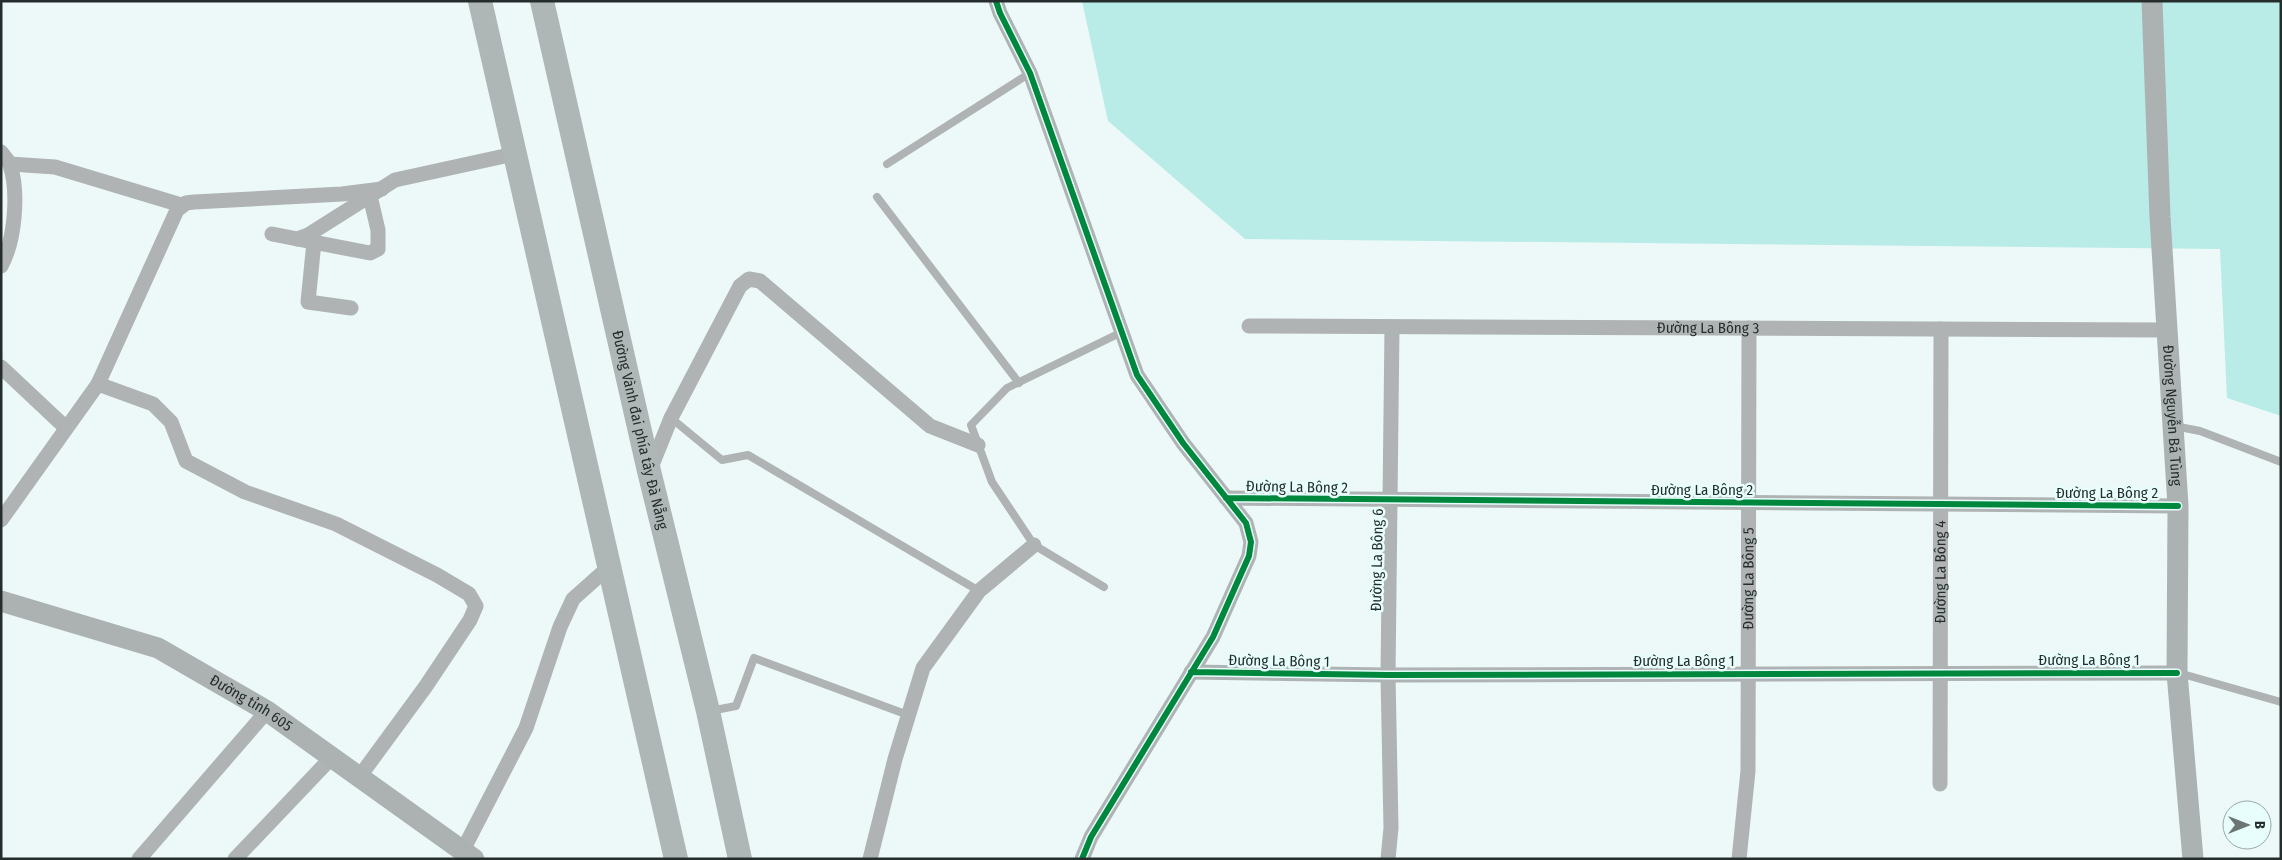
<svg xmlns="http://www.w3.org/2000/svg" width="2282" height="860" viewBox="0 0 2282 860" font-family="'Fira Sans Condensed',sans-serif">
<style>
.green{fill:#b9ebe7}
.lines{fill:none;stroke-linecap:round;stroke-linejoin:round}
.service{stroke:#afb3b3;stroke-width:8}
.minor{stroke:#afb3b3;stroke-width:15}
.secondary{stroke:#acb2b2;stroke-width:21}
.primary{stroke:#afb6b6;stroke-width:24}
.cycleway-casing{stroke:#e7fefc;stroke-width:9}
.cycleway{stroke:#00873e;stroke-width:6}
.labels{text-anchor:middle;stroke-width:5;stroke-linejoin:round;paint-order:stroke}
.street-label{font-size:15px;fill:#252e2d;stroke:#e7fefc}
</style>
<rect width="100%" height="100%" fill="#ecf9f8"/>
<path class="green" d="M 1082,1 L 2281,1 L 2281,416 L 2227,398 L 2220,249 L 1245,239 L 1108,121 Z"/>
<g class="lines">
<path class="service" d="M 887,164 L 1030,73
M 877,197 L 1019,383
M 671,418 L 722,460 L 748,455 L 979,591
M 2174,426 L 2200,431 L 2281,462
M 1104,587 L 1034,545 L 992,482 L 971,425 L 1007,388 L 1122,332
M 2179,673 L 2281,702
M 710,711 L 736,706 L 754,658 L 908,715"/>
<g class="minor">
<path d="M 996,1 L 1000,13 L 1030,73 L 1137,375 L 1183,443 L 1246,523 L 1251,542 L 1249,556 L 1213,637 L 1091,837 L 1082,859"/>
<path d="M 1,152 C 4,156 9,161 10,165 C 19,192 15,241 1,266"/>
<path d="M 10,164 L 55,167 L 181,205"/>
<path d="M 272,234 L 370,253 L 378,249 L 378,230 L 370,196"/>
<path d="M 297,239 L 308,235 L 395,180 L 514,154"/>
<path d="M 314,242 L 308,302 L 351,308"/>
<path id="s1" d="M 1249,326 L 2167,330"/>
<path d="M 1,367 L 66,428"/>
<path d="M 98,384 L 153,404 L 171,422 L 186,461 L 245,492 L 336,524 L 437,575 L 469,594 L 476,606 L 470,620 L 426,686 L 360,776"/>
<path d="M 650,470 L 671,418 L 740,286 L 749,279 L 760,281 L 930,426 L 978,445"/>
<path d="M 1226,498 L 2178,506"/>
<path d="M 1,520 L 98,384 L 177,210 L 186,203 L 194,202 L 342,194 L 382,189"/>
<path d="M 1191,672 L 1388,675 L 2177,673"/>
<path id="s2" d="M 1940,784 L 1941,329"/>
<path d="M 462,852 L 526,728 L 560,627 L 573,599 L 610,566"/>
<path d="M 139,859 L 267,711"/>
<path d="M 235,859 L 332,757"/>
<path d="M 870,859 L 895,759 L 923,668 L 979,591 L 1034,545"/>
<path d="M 1388,859 L 1391,828 L 1388,675 L 1392,327"/>
<path id="s3" d="M 1739,859 L 1748,771 L 1749,328"/>
</g>
<g class="secondary">
<path id="s4" d="M 2152,1 L 2160,217 L 2178,506 L 2177,673 L 2193,859"/>
<path id="s5" d="M 1,601 L 158,648 L 267,711 L 474,859"/>
</g>
<g class="primary">
<path d="M 480,1 L 676,859"/>
<path id="s6" d="M 542,1 L 649,471 L 708,711 L 740,859"/>
</g>
<g class="cycleway-casing">
<path id="cycleway" d="M 996,1 L 1000,13 L 1030,73 L 1137,375 L 1183,443 L 1246,523 L 1251,542 L 1249,556 L 1213,637 L 1091,837 L 1082,859
M 1226,498 L 2178,506
M 1191,672 L 1388,675 L 2177,673"/>
</g>
<use href="#cycleway" class="cycleway"/>
</g>
<g class="labels">
<g class="street-label">
<text dy="5" stroke="none"><textPath href="#s1" startOffset="459">Đường La Bông 3</textPath></text>
<text dy="5" stroke="none"><textPath href="#s4" startOffset="415">Đường Nguyễn Bá Tùng</textPath></text>
<text dy="5" stroke="none"><textPath href="#s6" startOffset="440">Đường Vành đai phía tây Đà Nẵng</textPath></text>
<text transform="translate(1297 487) rotate(1)" y="5">Đường La Bông 2</text>
<text x="1702" y="495">Đường La Bông 2</text>
<text x="2107" y="498">Đường La Bông 2</text>
<text transform="translate(1377 560) rotate(-89)" y="5">Đường La Bông 6</text>
<text dy="5" stroke="none"><textPath href="#s2" startOffset="212">Đường La Bông 4</textPath></text>
<text dy="5" stroke="none"><textPath href="#s3" startOffset="281">Đường La Bông 5</textPath></text>
<text x="2089" y="665">Đường La Bông 1</text>
<text transform="translate(1279 661) rotate(1)" y="5">Đường La Bông 1</text>
<text x="1684" y="666">Đường La Bông 1</text>
<text dy="5" stroke="none"><textPath href="#s5" startOffset="272">Đường tỉnh 605</textPath></text>
</g>
</g>
<rect width="2282" height="860" fill="none" stroke="#252e2d" stroke-width="5"/>
<g transform="translate(2247 825) rotate(90)"><circle r="24" fill="#e7fefc" stroke="#99aba9"/>
<path d="M0-4L9 19L0 12L-9 19Z" fill="#6b7574"/>
<text y="-8" font-size="14" font-weight="bold" text-anchor="middle" fill="#252e2d">B</text>
</g>
</svg>
